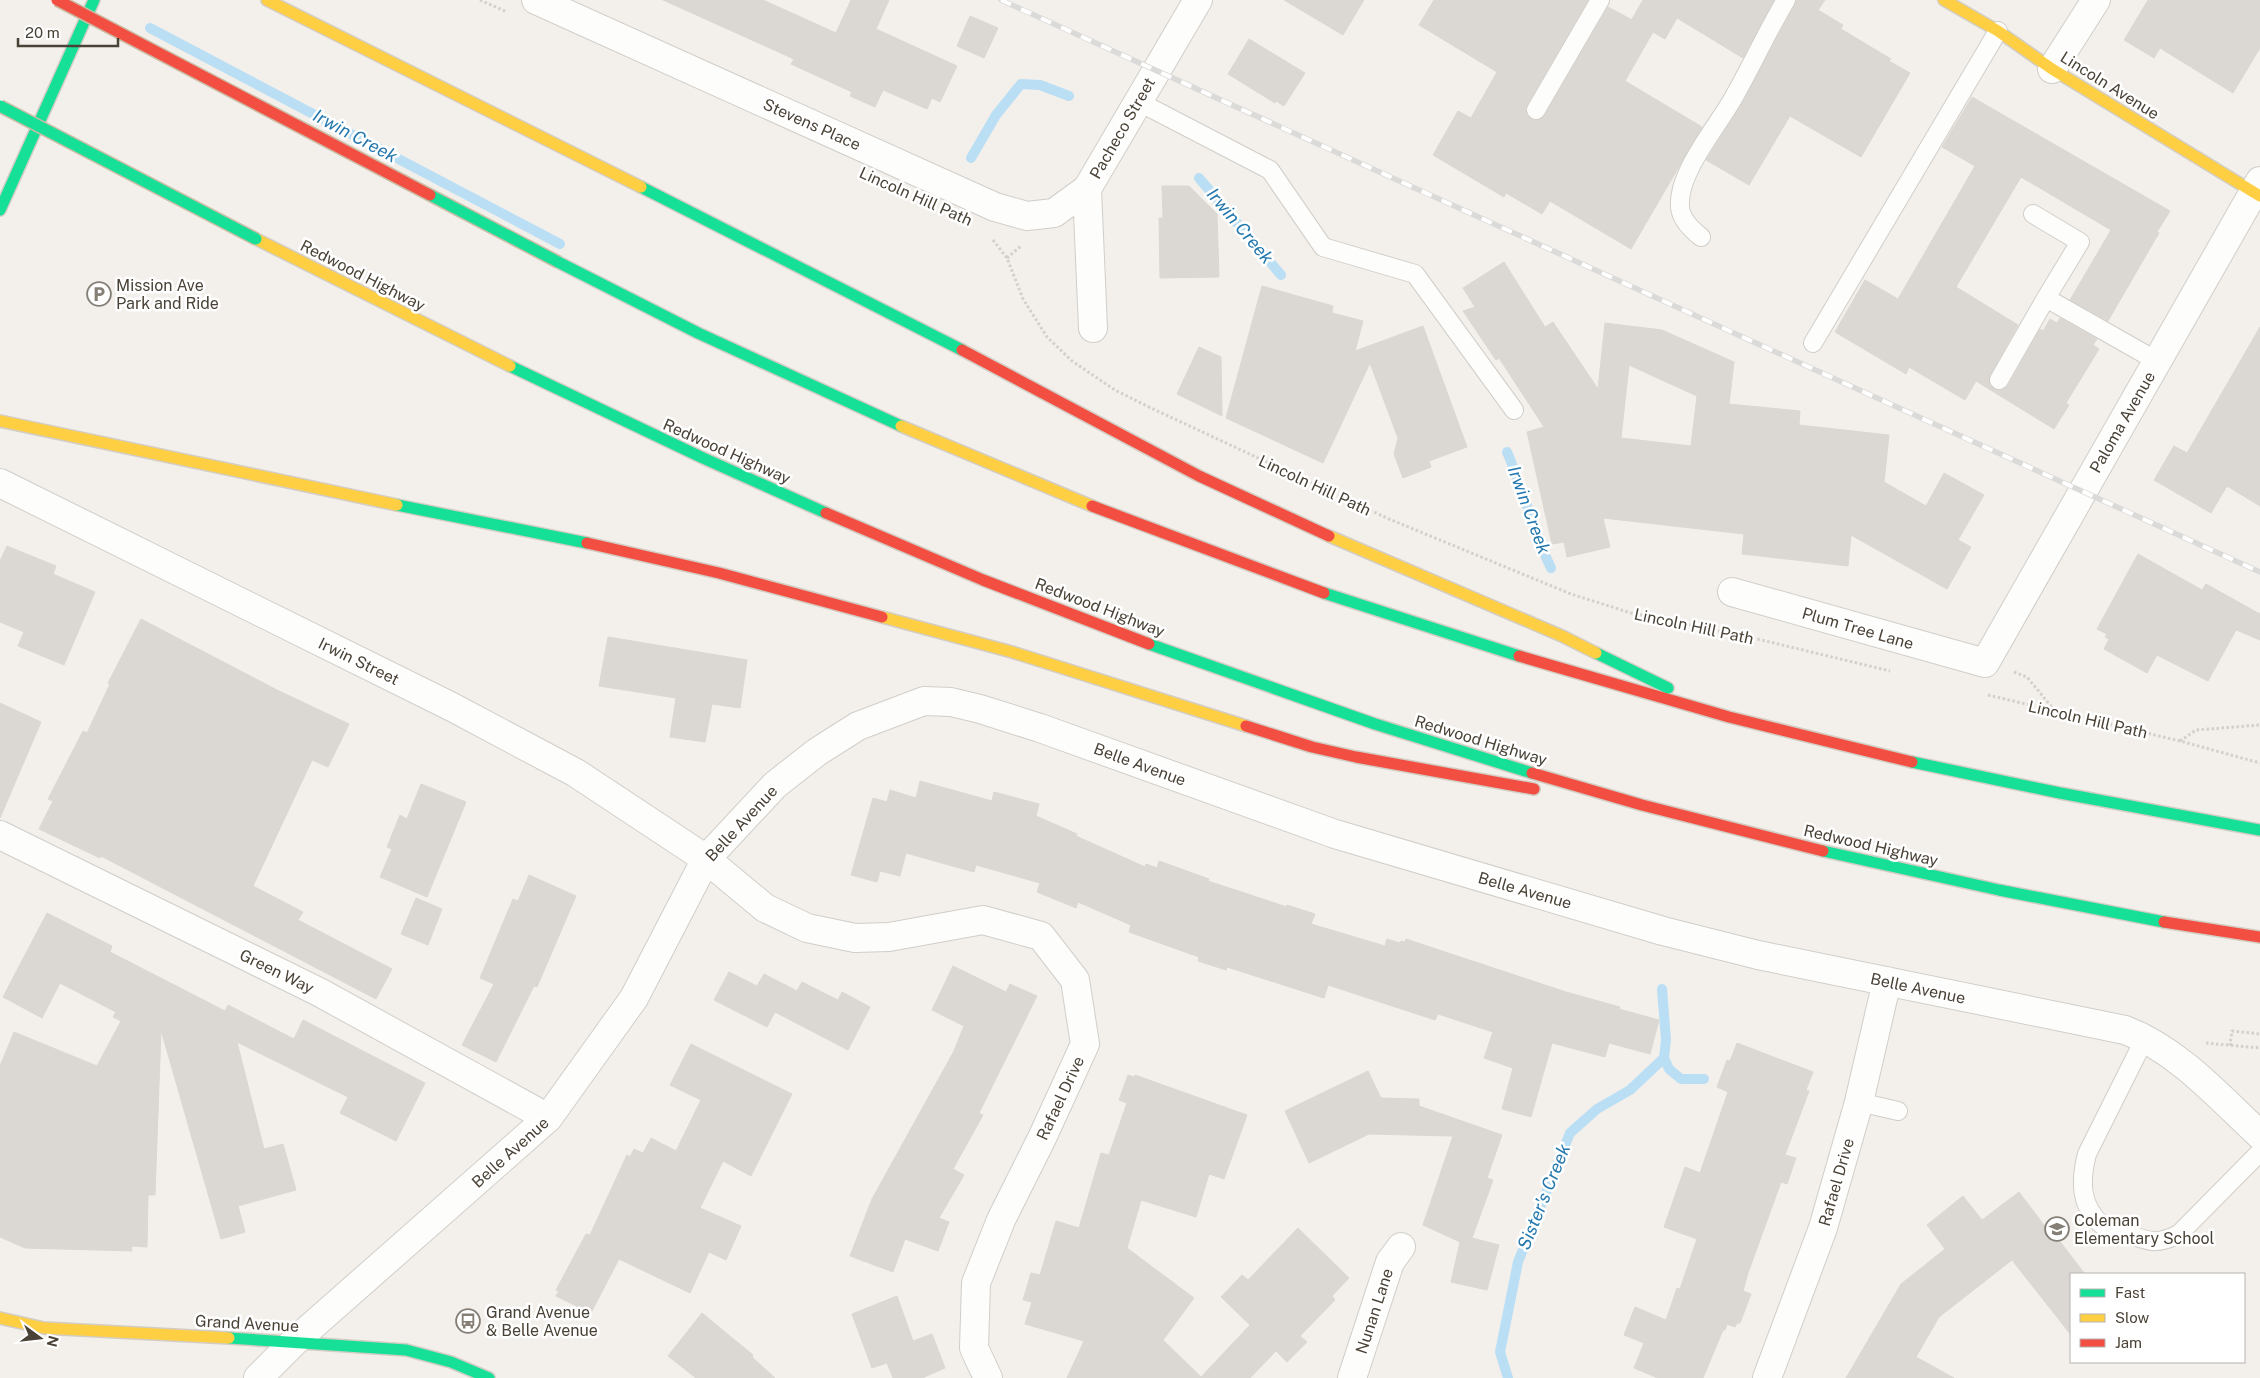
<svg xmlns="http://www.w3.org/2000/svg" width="2260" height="1378" viewBox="0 0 2260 1378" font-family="'Public Sans',sans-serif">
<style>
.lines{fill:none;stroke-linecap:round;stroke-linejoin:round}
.stream{stroke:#badef3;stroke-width:10}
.building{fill:#dbd7d2;stroke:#dbd7d2;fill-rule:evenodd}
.lane-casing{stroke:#d1cec9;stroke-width:20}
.street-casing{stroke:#d1cec9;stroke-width:30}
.fast-casing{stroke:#d3cdc3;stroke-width:14}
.slow-casing{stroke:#d3cdc3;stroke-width:14}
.jam-casing{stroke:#d3cdc3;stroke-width:14}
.path{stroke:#d3d0cb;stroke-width:3;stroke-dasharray:2.5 2.5;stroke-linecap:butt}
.lane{stroke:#fdfdfc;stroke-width:18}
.street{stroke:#fdfdfc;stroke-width:28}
.fast{stroke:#16e098;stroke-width:11}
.slow{stroke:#ffcf43;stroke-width:11}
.jam{stroke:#f24e42;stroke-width:11}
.rail-casing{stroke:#dadad9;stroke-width:5.5}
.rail{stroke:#fff;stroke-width:4;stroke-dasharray:11;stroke-linecap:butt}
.fast-bridge-casing{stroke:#ccbca5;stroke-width:14;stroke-linecap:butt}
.jam-bridge-casing{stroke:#ccbca5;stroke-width:14;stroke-linecap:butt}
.fast-bridge{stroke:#16e098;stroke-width:11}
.jam-bridge{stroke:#f24e42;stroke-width:11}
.labels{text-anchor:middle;stroke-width:5;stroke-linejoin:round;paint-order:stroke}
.street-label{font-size:16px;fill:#4a4236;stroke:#fff}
.poi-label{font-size:16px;fill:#4a4236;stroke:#fff;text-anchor:start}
.water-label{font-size:18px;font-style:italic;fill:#2478ae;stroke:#fff}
</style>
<rect width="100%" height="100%" fill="#f3f0ec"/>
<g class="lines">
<path class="stream" d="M 150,28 L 560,244
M 971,158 L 996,115 L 1021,84 L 1040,85 L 1069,96
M 1199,178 L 1281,275
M 1507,452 C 1524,491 1533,531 1551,568
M 1662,989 L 1666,1040 L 1664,1058 L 1669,1069 L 1681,1079 L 1704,1079
M 1508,1378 L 1500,1352 L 1518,1262 L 1570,1133 L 1597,1109 L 1630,1090 L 1664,1058"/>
</g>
<path class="building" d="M 663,0 L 763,0 L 836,33 L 851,0 L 889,0 L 876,29 L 957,66 L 940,102 L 932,98 L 927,109 L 883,90 L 875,107 L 850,96 L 852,92 L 791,64 L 794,59 Z
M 1284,0 L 1364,0 L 1343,35 Z
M 1434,0 L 1588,0 L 1527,105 L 1527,115 L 1535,121 L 1545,115 L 1608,7 L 1647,28 L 1632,19 L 1643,0 L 1774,0 L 1743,58 L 1677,18 L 1665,39 L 1653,32 L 1625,81 L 1702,127 L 1631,249 L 1550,201 L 1542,214 L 1506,193 L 1504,197 L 1433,155 L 1458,111 L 1471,118 L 1497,72 L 1419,25 Z
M 1797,0 L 1825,0 L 1818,10 L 1843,25 L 1841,29 L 1891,59 L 1889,61 L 1910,73 L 1861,157 L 1790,116 L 1749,185 L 1706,160 L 1744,100 Z
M 2148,0 L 2260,0 L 2260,48 L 2233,93 L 2160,48 L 2154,58 L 2124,40 Z
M 970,16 L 998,28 L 984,58 L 957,46 Z
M 1249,39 L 1305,73 L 1284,106 L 1276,101 L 1275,103 L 1228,74 Z
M 1972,97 L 2170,211 L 2157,232 L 2159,233 L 2108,321 L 2070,300 L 2111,230 L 2021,177 L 1956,287 L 2018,325 L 1990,375 L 1990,385 L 1994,389 L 2000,391 L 2008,386 L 2040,329 L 2043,331 L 2050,319 L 2057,323 L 2060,318 L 2097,339 L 2093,345 L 2099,349 L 2066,403 L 2069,405 L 2054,429 L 1976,381 L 1965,400 L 1909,367 L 1906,374 L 1835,332 L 1865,280 L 1898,299 L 1975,166 L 1942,147 Z
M 1162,186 L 1189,186 L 1217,214 L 1219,277 L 1160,278 L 1159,218 L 1163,218 Z
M 1504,262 L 1545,327 L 1553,322 L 1598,389 L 1605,323 L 1662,330 L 1734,362 L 1729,404 L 1800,411 L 1799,425 L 1889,435 L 1884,482 L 1926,506 L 1944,473 L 1984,495 L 1958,540 L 1971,547 L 1947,589 L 1851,535 L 1848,566 L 1742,554 L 1744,534 L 1603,518 L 1610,547 L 1567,557 L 1564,542 L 1552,544 L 1527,432 L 1544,427 L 1499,358 L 1496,360 L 1463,311 L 1475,307 L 1463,288 ZM 1629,365 L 1697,396 L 1691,446 L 1621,438 Z
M 1262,286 L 1333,306 L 1332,313 L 1363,321 L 1355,351 L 1423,326 L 1467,447 L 1429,461 L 1431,467 L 1403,478 L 1394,454 L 1398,438 L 1370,363 L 1323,463 L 1226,418 Z
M 2260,327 L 2260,506 L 2227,486 L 2211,513 L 2154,480 L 2174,446 L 2187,453 Z
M 1199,347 L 1221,357 L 1222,416 L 1177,394 Z
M 7,546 L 56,566 L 53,574 L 95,592 L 64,665 L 18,646 L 24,632 L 0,622 L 0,561 Z
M 2138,554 L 2202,590 L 2206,584 L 2260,614 L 2260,640 L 2236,630 L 2208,681 L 2157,655 L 2147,673 L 2104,649 L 2109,639 L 2105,637 L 2107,634 L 2097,629 Z
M 141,619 L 277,690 L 349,724 L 328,767 L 312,760 L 253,886 L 303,912 L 298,920 L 392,969 L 376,999 L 101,856 L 100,858 L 39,829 L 53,801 L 48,799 L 83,731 L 87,733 L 110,684 L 108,683 Z
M 608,637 L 747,660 L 740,708 L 712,704 L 705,742 L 670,737 L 676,698 L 599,686 Z
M 0,703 L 41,722 L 0,818 Z
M 920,781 L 992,801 L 994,792 L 1039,804 L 1036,816 L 1077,834 L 1076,836 L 1145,867 L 1146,864 L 1157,868 L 1159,861 L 1209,879 L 1208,881 L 1287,907 L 1287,905 L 1315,914 L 1311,924 L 1385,946 L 1387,939 L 1400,943 L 1401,941 L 1405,942 L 1406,939 L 1566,992 L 1620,1007 L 1619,1009 L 1659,1020 L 1650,1054 L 1609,1043 L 1605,1057 L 1552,1043 L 1531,1117 L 1502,1109 L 1513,1068 L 1484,1058 L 1493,1032 L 1438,1014 L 1435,1020 L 1328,985 L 1324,998 L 1227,967 L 1226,970 L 1198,961 L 1199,957 L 1129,932 L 1131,925 L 1078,902 L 1076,908 L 1037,892 L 1040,883 L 976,865 L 974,872 L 906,853 L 900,876 L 880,871 L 877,882 L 851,875 L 873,798 L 887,802 L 890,790 L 916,798 Z
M 421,784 L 466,802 L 427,897 L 380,877 L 392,849 L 387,847 L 400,815 L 407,819 Z
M 529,875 L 576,896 L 537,987 L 534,986 L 496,1062 L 462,1045 L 494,984 L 480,978 L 513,899 L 518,901 Z
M 416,898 L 442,909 L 428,945 L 401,934 Z
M 47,913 L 112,946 L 110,952 L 225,1011 L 228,1005 L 294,1039 L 303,1020 L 425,1083 L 396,1141 L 340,1113 L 348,1097 L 237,1042 L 264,1149 L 283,1144 L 296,1190 L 238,1206 L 245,1232 L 221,1239 L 161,1030 L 155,1195 L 148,1195 L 147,1247 L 131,1246 L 132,1251 L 25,1248 L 0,1237 L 0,1066 L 14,1032 L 97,1066 L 121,1021 L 113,1017 L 116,1012 L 60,983 L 42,1018 L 3,997 Z
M 953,966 L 1006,992 L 1010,984 L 1037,996 L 979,1113 L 983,1115 L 953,1169 L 964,1175 L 939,1218 L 949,1222 L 938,1251 L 905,1239 L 893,1272 L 850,1256 L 872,1199 L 954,1051 L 964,1026 L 932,1010 Z
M 729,972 L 757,986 L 764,974 L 797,991 L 802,982 L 838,1000 L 842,992 L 870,1007 L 848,1050 L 775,1012 L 767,1027 L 714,1000 Z
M 1737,1043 L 1813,1072 L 1806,1090 L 1809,1091 L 1785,1155 L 1796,1158 L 1787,1184 L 1781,1182 L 1748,1273 L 1743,1291 L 1751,1294 L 1740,1323 L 1737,1323 L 1735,1327 L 1727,1324 L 1725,1330 L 1723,1330 L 1703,1378 L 1658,1378 L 1634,1368 L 1644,1343 L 1624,1335 L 1635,1307 L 1666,1320 L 1677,1288 L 1680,1289 L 1697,1239 L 1664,1227 L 1685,1167 L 1700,1173 L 1728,1092 L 1717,1087 L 1727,1060 L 1730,1061 Z
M 691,1044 L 792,1094 L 751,1176 L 723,1161 L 700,1208 L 741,1226 L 726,1260 L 709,1252 L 690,1293 L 619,1259 L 591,1313 L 556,1296 L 559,1291 L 556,1290 L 586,1234 L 590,1235 L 627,1155 L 630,1157 L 634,1149 L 643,1153 L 651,1138 L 676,1151 L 701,1100 L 670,1085 Z
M 1368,1071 L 1381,1098 L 1419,1099 L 1419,1106 L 1502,1135 L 1487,1178 L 1493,1180 L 1472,1238 L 1499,1245 L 1487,1290 L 1451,1282 L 1460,1242 L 1423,1225 L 1453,1136 L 1369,1134 L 1309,1163 L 1285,1111 Z
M 1128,1075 L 1134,1077 L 1135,1075 L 1247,1115 L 1224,1179 L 1209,1174 L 1196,1217 L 1141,1200 L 1127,1248 L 1194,1298 L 1163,1340 L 1201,1377 L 1250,1325 L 1221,1297 L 1242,1275 L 1248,1280 L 1298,1228 L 1349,1278 L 1332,1296 L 1335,1300 L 1300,1336 L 1307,1342 L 1287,1362 L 1276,1351 L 1250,1378 L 1067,1378 L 1084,1341 L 1025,1324 L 1032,1302 L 1023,1300 L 1031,1273 L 1040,1275 L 1056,1221 L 1079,1228 L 1101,1153 L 1109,1155 L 1127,1103 L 1119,1100 Z
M 2019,1192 L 2056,1241 L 2058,1239 L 2085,1274 L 2071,1274 L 2071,1335 L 2012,1260 L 1939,1317 L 1916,1357 L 1954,1378 L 1846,1378 L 1901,1284 L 1945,1249 L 1927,1225 L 1963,1196 L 1982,1220 Z
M 897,1296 L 913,1341 L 932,1334 L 945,1368 L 922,1378 L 893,1378 L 887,1363 L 872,1368 L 852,1314 Z
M 702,1313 L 753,1355 L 752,1357 L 775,1378 L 696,1378 L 668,1356 Z"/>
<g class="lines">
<g class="lane-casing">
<path id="lane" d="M 1139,102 L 1270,170 L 1323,247 L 1415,274 L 1514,410
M 1536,110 L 1600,0
M 2033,214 L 2080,242 L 2046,298 L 2157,361
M 1701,237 C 1692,230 1681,220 1680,207 C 1677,172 1719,125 1735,95 C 1753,63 1768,30 1786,0
M 1813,343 L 1998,31
M 1999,380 L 2046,298
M 2145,1038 L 2087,1154 C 2080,1181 2080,1206 2102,1225 C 2108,1230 2120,1232 2128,1234 C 2150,1242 2157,1245 2179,1234 L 2260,1152
M 1859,1102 L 1898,1111"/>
</g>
<g class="street-casing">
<path id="street" d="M 536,0 L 995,207 L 1027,216 L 1054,213 L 1087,189
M 2052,69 L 2096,0
M 1093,328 L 1087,189 L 1198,0
M 0,483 L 452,707 L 576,773 L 706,859 L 765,908 L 807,928 L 855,938 L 889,937 L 983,920 L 1041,936 L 1075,980 L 1085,1044 L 1042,1138 L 1001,1220 L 976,1283 L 974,1348 L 988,1378
M 1732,592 L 1985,663 L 2260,181
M 0,835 L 319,992 L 548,1118
M 258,1378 L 295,1341 L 548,1118 L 634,998 L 706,859 L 775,785 L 817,752 L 858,726 L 924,701 L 951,702 L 980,709 L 1040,728 L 1335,834 L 1663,931 L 1758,955 L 2125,1030 C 2178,1050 2219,1097 2260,1135
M 1352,1378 L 1390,1262 L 1401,1247
M 1767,1378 L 1823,1228 L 1859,1102 L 1887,981"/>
</g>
<g class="fast-casing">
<path id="fast" d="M 641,187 L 962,350
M 0,210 L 94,0
M 558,262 L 698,333 L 901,426
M 510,366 L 703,458 L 826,513
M 397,505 L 587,543
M 1324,593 L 1519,656
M 1149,644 L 1375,724 L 1532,773
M 1596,653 L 1668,688
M 1912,762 L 2060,793 L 2260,830
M 1823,851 L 1999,890 L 2164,922
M 229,1338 L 406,1350 L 451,1362 L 489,1378"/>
</g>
<g class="slow-casing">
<path id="slow" d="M 267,0 L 641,187
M 1944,0 L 1998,31 L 2052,69 L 2260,196
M 256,239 L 510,366
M 0,421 L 397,505
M 901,426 L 1092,506
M 1329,536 L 1562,636 L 1596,653
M 882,617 L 1012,652 L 1246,726
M 0,1318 L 44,1328 L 229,1338"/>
</g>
<g class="jam-casing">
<path id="jam" d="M 962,350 L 1199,476 L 1329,536
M 1092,506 L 1324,593
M 826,513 L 983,580 L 1149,644
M 587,543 L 719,573 L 882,617
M 1519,656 L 1729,717 L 1912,762
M 1246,726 L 1312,747 L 1356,757 L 1534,789
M 1532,773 L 1642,805 L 1823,851
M 2164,922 L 2260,937"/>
</g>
<path class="path" d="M 480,0 L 507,12
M 993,240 L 1007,258 L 1023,299 L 1047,337 L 1072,361 L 1115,390 L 1151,408 L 1389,519 L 1571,594 L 1631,613 L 1749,637 L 1890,671
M 1007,258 L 1021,246
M 2014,672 L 2027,677 L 2055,711
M 1988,695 L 2180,741 L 2260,763
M 2180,741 L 2196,730 L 2260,725
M 2206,1043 L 2260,1048
M 2232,1045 L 2230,1044 L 2232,1031 L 2260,1034"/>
<use href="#lane" class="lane"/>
<use href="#street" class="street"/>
<use href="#fast" class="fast"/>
<use href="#slow" class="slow"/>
<use href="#jam" class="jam"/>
<g class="rail-casing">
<path id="rail" d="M 1001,0 L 2260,572"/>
</g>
<use href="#rail" class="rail"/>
<g class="fast-bridge-casing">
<path id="fast-bridge" d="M 0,106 L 256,239
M 430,195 L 558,262"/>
</g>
<g class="jam-bridge-casing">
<path id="jam-bridge" d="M 57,0 L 430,195"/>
</g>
<use href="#fast-bridge" class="fast-bridge"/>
<use href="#jam-bridge" class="jam-bridge"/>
</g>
<defs>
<g id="parking-ring" transform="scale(1.25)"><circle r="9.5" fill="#fff" stroke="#857f76" stroke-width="1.5"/><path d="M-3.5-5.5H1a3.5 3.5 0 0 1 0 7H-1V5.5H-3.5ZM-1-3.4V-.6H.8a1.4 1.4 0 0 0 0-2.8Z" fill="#857f76"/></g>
<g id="school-ring" transform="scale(1.25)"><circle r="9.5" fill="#fff" stroke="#857f76" stroke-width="1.5"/><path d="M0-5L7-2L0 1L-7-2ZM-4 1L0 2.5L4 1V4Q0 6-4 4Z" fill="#857f76"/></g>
<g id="bus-ring" transform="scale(1.25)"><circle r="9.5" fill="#fff" stroke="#857f76" stroke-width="1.5"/><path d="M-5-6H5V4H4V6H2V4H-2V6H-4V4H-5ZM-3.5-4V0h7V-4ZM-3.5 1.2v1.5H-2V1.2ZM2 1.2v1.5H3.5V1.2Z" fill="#857f76"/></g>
</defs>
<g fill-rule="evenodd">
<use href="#parking-ring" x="99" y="294"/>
<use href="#school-ring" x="2057" y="1229"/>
<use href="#bus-ring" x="468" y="1321"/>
</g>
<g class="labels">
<g class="street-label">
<text transform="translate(2110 85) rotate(32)" y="6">Lincoln Avenue</text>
<text transform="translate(812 124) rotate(24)" y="6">Stevens Place</text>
<text transform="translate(1122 128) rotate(-60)" y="6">Pacheco Street</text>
<text transform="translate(916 196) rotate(24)" y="6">Lincoln Hill Path</text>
<text transform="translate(363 275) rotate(27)" y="6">Redwood Highway</text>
<text transform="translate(2122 422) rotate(-60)" y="6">Paloma Avenue</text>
<text transform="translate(727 451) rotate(24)" y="6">Redwood Highway</text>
<text transform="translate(1315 485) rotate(25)" y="6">Lincoln Hill Path</text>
<text transform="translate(1100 607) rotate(21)" y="6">Redwood Highway</text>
<text transform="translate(1694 626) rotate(12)" y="6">Lincoln Hill Path</text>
<text transform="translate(1858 628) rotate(16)" y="6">Plum Tree Lane</text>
<text transform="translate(359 661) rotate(26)" y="6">Irwin Street</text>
<text transform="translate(2088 719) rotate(13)" y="6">Lincoln Hill Path</text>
<text transform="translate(1481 740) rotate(17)" y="6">Redwood Highway</text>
<text transform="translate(1140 764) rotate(20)" y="6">Belle Avenue</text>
<text transform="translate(741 823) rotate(-47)" y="6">Belle Avenue</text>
<text transform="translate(1871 845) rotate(13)" y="6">Redwood Highway</text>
<text transform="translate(1525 890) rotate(16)" y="6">Belle Avenue</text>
<text transform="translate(277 971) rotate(26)" y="6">Green Way</text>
<text transform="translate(1918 988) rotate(12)" y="6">Belle Avenue</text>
<text transform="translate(1060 1098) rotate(-65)" y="6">Rafael Drive</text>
<text transform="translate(510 1152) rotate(-42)" y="6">Belle Avenue</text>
<text transform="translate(1836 1182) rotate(-74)" y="6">Rafael Drive</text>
<text transform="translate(1374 1311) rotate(-72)" y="6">Nunan Lane</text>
<text transform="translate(247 1323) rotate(3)" y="6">Grand Avenue</text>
</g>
<g class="poi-label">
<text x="116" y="291">Mission Ave<tspan x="116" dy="18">Park and Ride</tspan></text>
<text x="2074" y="1226">Coleman<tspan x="2074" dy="18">Elementary School</tspan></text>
<text x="486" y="1318">Grand Avenue<tspan x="486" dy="18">&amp; Belle Avenue</tspan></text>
</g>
<g class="water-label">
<text transform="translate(355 136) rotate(28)" y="6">Irwin Creek</text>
<text transform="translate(1240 226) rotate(50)" y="6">Irwin Creek</text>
<text transform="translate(1529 510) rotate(70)" y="6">Irwin Creek</text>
<text transform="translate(1544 1197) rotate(-68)" y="6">Sister's Creek</text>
</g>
</g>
<rect x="2070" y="1273" width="175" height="90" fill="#ffffff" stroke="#b7b3af"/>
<rect x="2080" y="1289" width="25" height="8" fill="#16e098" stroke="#b7b3af"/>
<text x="2115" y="1298" font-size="15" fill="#4a4236">Fast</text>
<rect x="2080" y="1314" width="25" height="8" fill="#ffcf43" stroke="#b7b3af"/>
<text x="2115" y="1323" font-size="15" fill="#4a4236">Slow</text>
<rect x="2080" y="1339" width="25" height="8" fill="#f24e42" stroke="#b7b3af"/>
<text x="2115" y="1348" font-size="15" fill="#4a4236">Jam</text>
<g transform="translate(40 1338) rotate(105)" stroke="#ffffff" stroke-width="4" paint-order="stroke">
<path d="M0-4L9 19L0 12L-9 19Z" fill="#4a4236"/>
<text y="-8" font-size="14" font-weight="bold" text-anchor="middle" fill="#4a4236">N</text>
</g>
<path d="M18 38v8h100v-8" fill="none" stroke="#4a4236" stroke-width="2.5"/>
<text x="25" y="38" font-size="15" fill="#4a4236" stroke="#ffffff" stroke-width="4" paint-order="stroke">20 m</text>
</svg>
